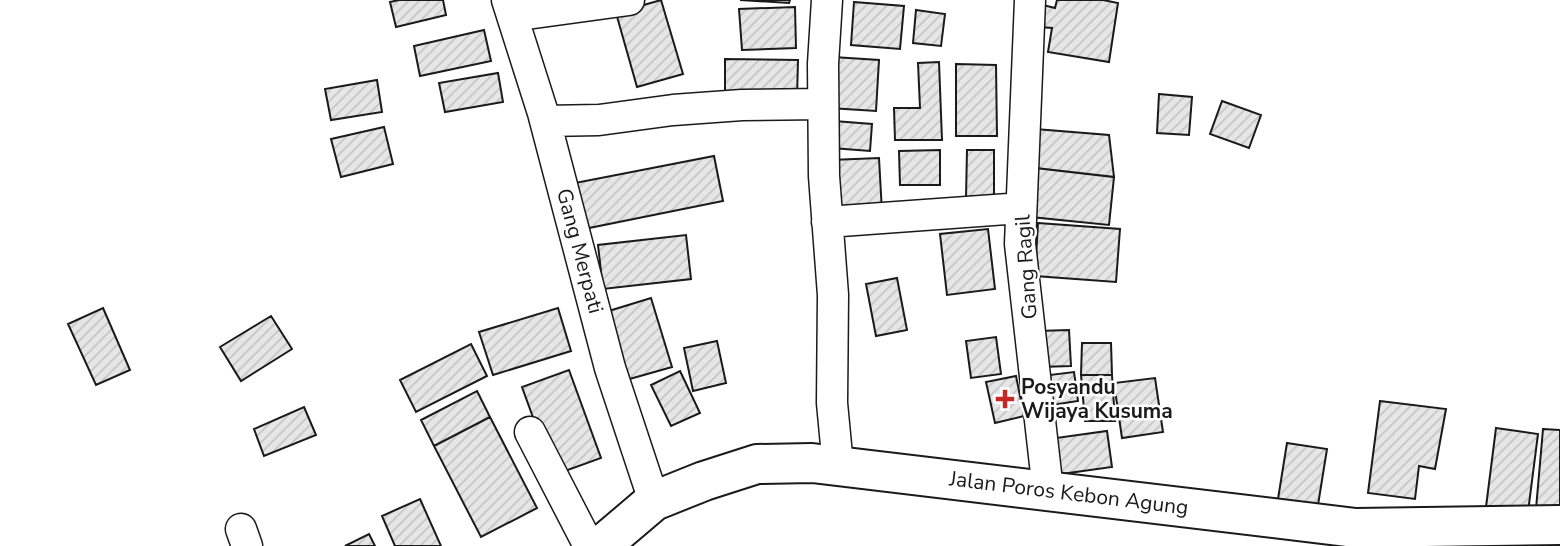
<svg xmlns="http://www.w3.org/2000/svg" width="1560" height="546" viewBox="0 0 1560 546" font-family="'Nunito Sans',sans-serif">
<style>
.building{fill:url(#building-hatch);stroke:#1a1a1a;stroke-width:2}
.lines{fill:none;stroke-linecap:round;stroke-linejoin:round}
.street-casing{stroke:#1a1a1a;stroke-width:33}
.secondary-casing{stroke:#1a1a1a;stroke-width:42}
.street{stroke:#fff;stroke-width:30}
.secondary{stroke:#fff;stroke-width:38}
.poi-dot{fill:#c62828;stroke:#fff;stroke-width:2.5}
.labels{text-anchor:middle;stroke-width:5;stroke-linejoin:round;paint-order:stroke}
.street-label{font-size:21px;fill:#1a1a1a;stroke:#fff}
.poi-label{font-size:21px;font-weight:bold;fill:#1a1a1a;stroke:#fff;text-anchor:start}
</style>
<defs>
<pattern id="building-hatch" width="6" height="6" patternUnits="userSpaceOnUse" patternTransform="scale(1.75)"><rect width="6" height="6" fill="#e6e6e6"/><path d="M-1 1l2-2M0 6l6-6M5 7l2-2" fill="none" stroke="#c5c5c5"/></pattern>
</defs>
<rect width="100%" height="100%" fill="#fff"/>
<path class="building" d="M 399,0 L 443,0 L 446,15 L 396,27 L 390,2 Z
M 661,0 L 683,74 L 637,87 L 616,13 Z
M 740,0 L 790,0 L 789,3 Z
M 1057,0 L 1103,0 L 1118,3 L 1109,62 L 1048,52 L 1052,28 L 1040,27 L 1043,5 L 1055,8 Z
M 854,2 L 904,6 L 900,49 L 851,45 Z
M 795,7 L 796,48 L 742,50 L 739,9 Z
M 916,10 L 945,14 L 941,46 L 913,43 Z
M 484,30 L 491,61 L 420,76 L 414,46 Z
M 833,57 L 879,60 L 876,111 L 830,108 Z
M 725,59 L 798,60 L 797,99 L 725,98 Z
M 939,62 L 942,140 L 895,140 L 894,108 L 920,108 L 918,63 Z
M 956,64 L 996,65 L 997,136 L 956,136 Z
M 498,73 L 503,102 L 445,112 L 439,83 Z
M 377,80 L 382,112 L 331,120 L 325,89 Z
M 1159,94 L 1192,97 L 1189,135 L 1157,133 Z
M 1222,101 L 1261,115 L 1249,148 L 1210,134 Z
M 834,121 L 872,124 L 870,151 L 832,148 Z
M 384,127 L 393,164 L 341,177 L 331,139 Z
M 1035,129 L 1109,135 L 1114,177 L 1036,168 Z
M 940,150 L 940,185 L 900,185 L 899,151 Z
M 967,150 L 994,150 L 994,198 L 966,198 Z
M 714,156 L 723,201 L 584,229 L 575,183 Z
M 879,158 L 882,212 L 834,214 L 831,160 Z
M 1036,168 L 1114,177 L 1109,225 L 1031,217 Z
M 1038,223 L 1120,229 L 1116,282 L 1035,276 Z
M 988,229 L 995,289 L 947,295 L 940,234 Z
M 686,235 L 691,279 L 603,289 L 598,245 Z
M 897,278 L 907,330 L 876,336 L 866,284 Z
M 651,298 L 672,367 L 619,382 L 599,314 Z
M 103,308 L 130,370 L 96,385 L 68,324 Z
M 558,308 L 571,351 L 493,375 L 479,332 Z
M 271,316 L 292,349 L 241,381 L 220,347 Z
M 1069,330 L 1071,366 L 1040,367 L 1038,331 Z
M 996,337 L 1001,374 L 971,378 L 966,341 Z
M 717,341 L 726,383 L 693,391 L 684,348 Z
M 1082,343 L 1111,343 L 1112,375 L 1081,375 Z
M 471,344 L 487,376 L 416,412 L 400,380 Z
M 569,370 L 601,458 L 554,475 L 522,387 Z
M 680,371 L 700,413 L 671,426 L 651,385 Z
M 1074,372 L 1078,401 L 1045,406 L 1041,376 Z
M 1081,375 L 1112,375 L 1115,421 L 1085,421 Z
M 1016,376 L 1024,416 L 995,423 L 986,382 Z
M 1155,378 L 1163,432 L 1122,438 L 1114,383 Z
M 477,391 L 490,417 L 434,446 L 421,420 Z
M 1380,401 L 1446,409 L 1435,469 L 1419,466 L 1415,499 L 1368,493 Z
M 304,407 L 316,435 L 264,456 L 254,429 Z
M 490,417 L 537,508 L 481,537 L 434,446 Z
M 1496,428 L 1538,434 L 1528,512 L 1486,507 Z
M 1543,429 L 1560,430 L 1560,512 L 1536,509 Z
M 1107,431 L 1112,467 L 1061,474 L 1056,438 Z
M 1287,443 L 1327,449 L 1318,505 L 1278,499 Z
M 420,499 L 441,546 L 395,546 L 382,516 Z
M 369,534 L 375,546 L 345,546 Z"/>
<g class="lines">
<g class="street-casing">
<path id="street" d="M 507,0 L 543,113 L 610,368 L 654,501
M 827,0 L 823,64 L 824,176 L 833,295 L 832,403 L 838,466
M 1030,0 L 1020,244 L 1048,491
M 512,16 L 629,0
M 545,121 L 599,120 L 673,110 L 742,105 L 823,104
M 827,222 L 1021,208
M 530,432 L 589,546
M 241,529 L 247,546"/>
</g>
<g class="secondary-casing">
<path id="secondary" d="M 601,546 L 654,501 L 704,481 L 757,464 L 812,463 L 1356,528 L 1560,525"/>
</g>
<use href="#street" class="street"/>
<use href="#secondary" class="secondary"/>
</g>
<path class="poi-dot" d="M1001.5 388.5h7v7h7v7h-7v7h-7v-7h-7v-7h7z"/>
<g class="labels">
<g class="street-label">
<text transform="translate(580 251) rotate(75)" y="7">Gang Merpati</text>
<text transform="translate(1026 267) rotate(-94)" y="7">Gang Ragil</text>
<text transform="translate(1069 493) rotate(7)" y="7">Jalan Poros Kebon Agung</text>
</g>
<g class="poi-label">
<text x="1021" y="394">Posyandu<tspan x="1021" dy="24">Wijaya Kusuma</tspan></text>
</g>
</g>
</svg>
